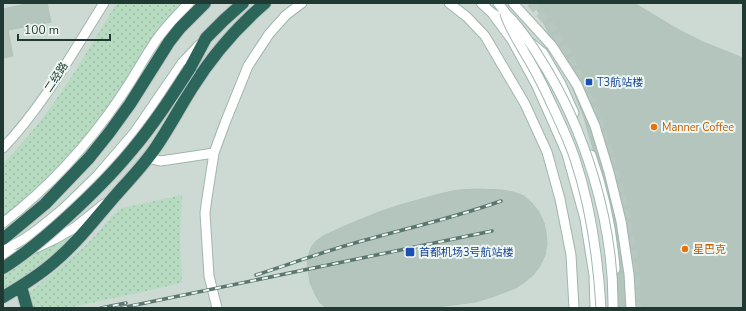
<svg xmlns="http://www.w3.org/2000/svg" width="746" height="311" viewBox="0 0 746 311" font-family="'Nunito Sans','Noto Sans SC',sans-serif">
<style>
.built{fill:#cddad4}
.green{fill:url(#green-dots)}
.building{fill:#b4c5be;stroke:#b1c3bc}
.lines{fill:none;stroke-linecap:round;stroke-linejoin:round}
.secondary-tunnel{stroke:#b9c7c1;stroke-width:9;stroke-dasharray:9 4.5;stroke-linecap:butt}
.secondary-casing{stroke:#9eb6ad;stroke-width:11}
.highway-casing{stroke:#bcc4c2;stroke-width:14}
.secondary{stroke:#fff;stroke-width:9}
.highway{stroke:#2c655a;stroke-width:12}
.rail-casing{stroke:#5a766e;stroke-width:3.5}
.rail{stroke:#eff7f3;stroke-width:2;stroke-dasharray:6;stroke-linecap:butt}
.secondary-bridge-casing{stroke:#9eb6ad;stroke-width:11;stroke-linecap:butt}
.highway-bridge-casing{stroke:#bcc4c2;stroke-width:14;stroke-linecap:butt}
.secondary-bridge{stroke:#fff;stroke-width:9}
.highway-bridge{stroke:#2c655a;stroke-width:12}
.transit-dot{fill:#1a4fb4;stroke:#eff7f3;stroke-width:1.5}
.food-dot{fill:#e8710a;stroke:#eff7f3;stroke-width:1.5}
.labels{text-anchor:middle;stroke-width:4;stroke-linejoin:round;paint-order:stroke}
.street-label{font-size:11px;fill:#203a33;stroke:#eff7f3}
.transit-label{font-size:11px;fill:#164399;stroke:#eff7f3;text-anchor:start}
.food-label{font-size:11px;fill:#c56008;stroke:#eff7f3;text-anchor:start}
</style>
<defs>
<pattern id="green-dots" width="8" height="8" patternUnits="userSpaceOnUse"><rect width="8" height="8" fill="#b7dbc1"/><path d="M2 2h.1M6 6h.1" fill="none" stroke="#9dbda6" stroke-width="1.8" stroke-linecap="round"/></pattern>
</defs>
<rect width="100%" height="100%" fill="#dfeae5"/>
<path class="built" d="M 3,3 L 743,3 L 743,308 L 3,308 Z"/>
<path class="green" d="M 117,3 L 182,3 C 155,35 134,72 109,105 C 85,137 59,169 29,196 C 21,204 12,210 3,218 L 3,163 C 35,132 60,96 83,58 C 95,40 105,21 117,3 Z
M 182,195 L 180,238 L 182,283 L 69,308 L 32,308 L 29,296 L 30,292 L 77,253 L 91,240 L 113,215 L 122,208 Z
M 77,232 L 78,233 L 41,266 L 3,291 L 3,260 L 38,253 L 59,243 Z"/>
<path class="building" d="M 31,3 L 47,3 L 51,22 L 8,30 L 13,56 L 3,58 L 3,9 Z
M 534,3 L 634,3 L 679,30 L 703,42 L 743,58 L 743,308 L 619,308 L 617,268 L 598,166 L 584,118 L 562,61 Z
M 477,189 L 502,190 L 513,192 L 524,196 L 532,203 L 539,212 L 544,223 L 546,233 L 547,244 L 545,255 L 540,266 L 534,274 L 526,281 L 516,288 L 492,297 L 475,302 L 430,308 L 326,308 L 320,303 L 316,296 L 310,283 L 308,268 L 307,260 L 309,253 L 312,246 L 316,241 L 323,236 L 347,225 L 379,212 L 400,205 L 439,194 L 458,190 Z"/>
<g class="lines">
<path class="secondary-tunnel" d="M 531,3 C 540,14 552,26 559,39 C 565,48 570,59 575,69 C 613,144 633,224 637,308"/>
<g class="secondary-casing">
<path id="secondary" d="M 449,3 L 467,17 L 485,36 L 525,104 L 547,152 L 560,199 L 571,255 L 574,308
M 481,3 L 492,13 L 512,40 L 536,84 L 567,154 L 585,219 L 594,275 L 595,308
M 498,3 L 504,11
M 513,3 L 552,46 L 577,85 L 595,126 L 609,172 L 621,221 L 629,274 L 631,308
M 492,13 L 511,25
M 531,43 L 543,53 L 561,84 L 574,113
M 3,148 C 43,106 73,52 104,3
M 591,155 C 604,192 612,229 615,269
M 148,158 L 156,160 L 161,161 L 214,153
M 3,223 C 48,188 87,146 119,99 C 132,81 142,61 155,42 C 164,28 177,15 189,3
M 36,248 L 55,239 L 74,228 L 104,204
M 3,251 L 24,239 L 37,230 L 63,209 L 97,176 L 134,133 L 182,63 L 199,45
M 3,257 L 23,253
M 217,308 L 209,276 L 205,213 L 207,198 L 214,153 L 225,123 L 248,66 L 269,34 L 286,15 L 302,3"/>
</g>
<g class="highway-casing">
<path id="highway" d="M 190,68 L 206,38 L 224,20 L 243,3
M 3,239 L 45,204 L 89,158 L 109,133 L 130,104 L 169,42 L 180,28 L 205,3
M 21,286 L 27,308
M 3,297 C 20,287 38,276 53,263 C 77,243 95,219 115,196 C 129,180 144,165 156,147 C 169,128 180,107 192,88 C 212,56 237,27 265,3"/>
</g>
<use href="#secondary" class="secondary"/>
<use href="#highway" class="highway"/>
<g class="rail-casing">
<path id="rail" d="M 256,275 C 287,265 317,254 348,245 C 399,230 451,219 501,201
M 101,308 L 126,303
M 121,308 L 492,231"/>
</g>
<use href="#rail" class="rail"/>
<g class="secondary-bridge-casing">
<path id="secondary-bridge" d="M 504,11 C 507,16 511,18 514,22 C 523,33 532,45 539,57 C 585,128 614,223 613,308
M 505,14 C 510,29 518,41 526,55 C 533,66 539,78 545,90 C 555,112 567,135 575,159 C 591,207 598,257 601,308"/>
</g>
<g class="highway-bridge-casing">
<path id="highway-bridge" d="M 3,268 C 22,256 39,242 56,227 C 83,203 109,178 132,150 C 154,124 172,96 190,68"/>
</g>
<use href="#secondary-bridge" class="secondary-bridge"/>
<use href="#highway-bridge" class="highway-bridge"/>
</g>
<g class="transit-dot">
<rect x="585" y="78" width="8" height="8" rx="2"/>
<rect x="405" y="247" width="10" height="10" rx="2"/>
</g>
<g class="food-dot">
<circle cx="654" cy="127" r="4"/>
<circle cx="685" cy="249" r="4"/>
</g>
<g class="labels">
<g class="street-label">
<text transform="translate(56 77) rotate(-57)" y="4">二经路</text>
</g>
<g class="transit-label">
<text x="597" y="86">T3航站楼</text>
<text x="419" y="256">首都机场3号航站楼</text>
</g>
<g class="food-label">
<text x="662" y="131">Manner Coffee</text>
<text x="693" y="253">星巴克</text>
</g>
</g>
<rect width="746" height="311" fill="none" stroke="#203a33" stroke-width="8"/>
<path d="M18 34v6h92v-6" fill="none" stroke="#203a33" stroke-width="2"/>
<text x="24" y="34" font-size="12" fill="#203a33" stroke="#eff7f3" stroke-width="3" paint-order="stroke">100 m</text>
</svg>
